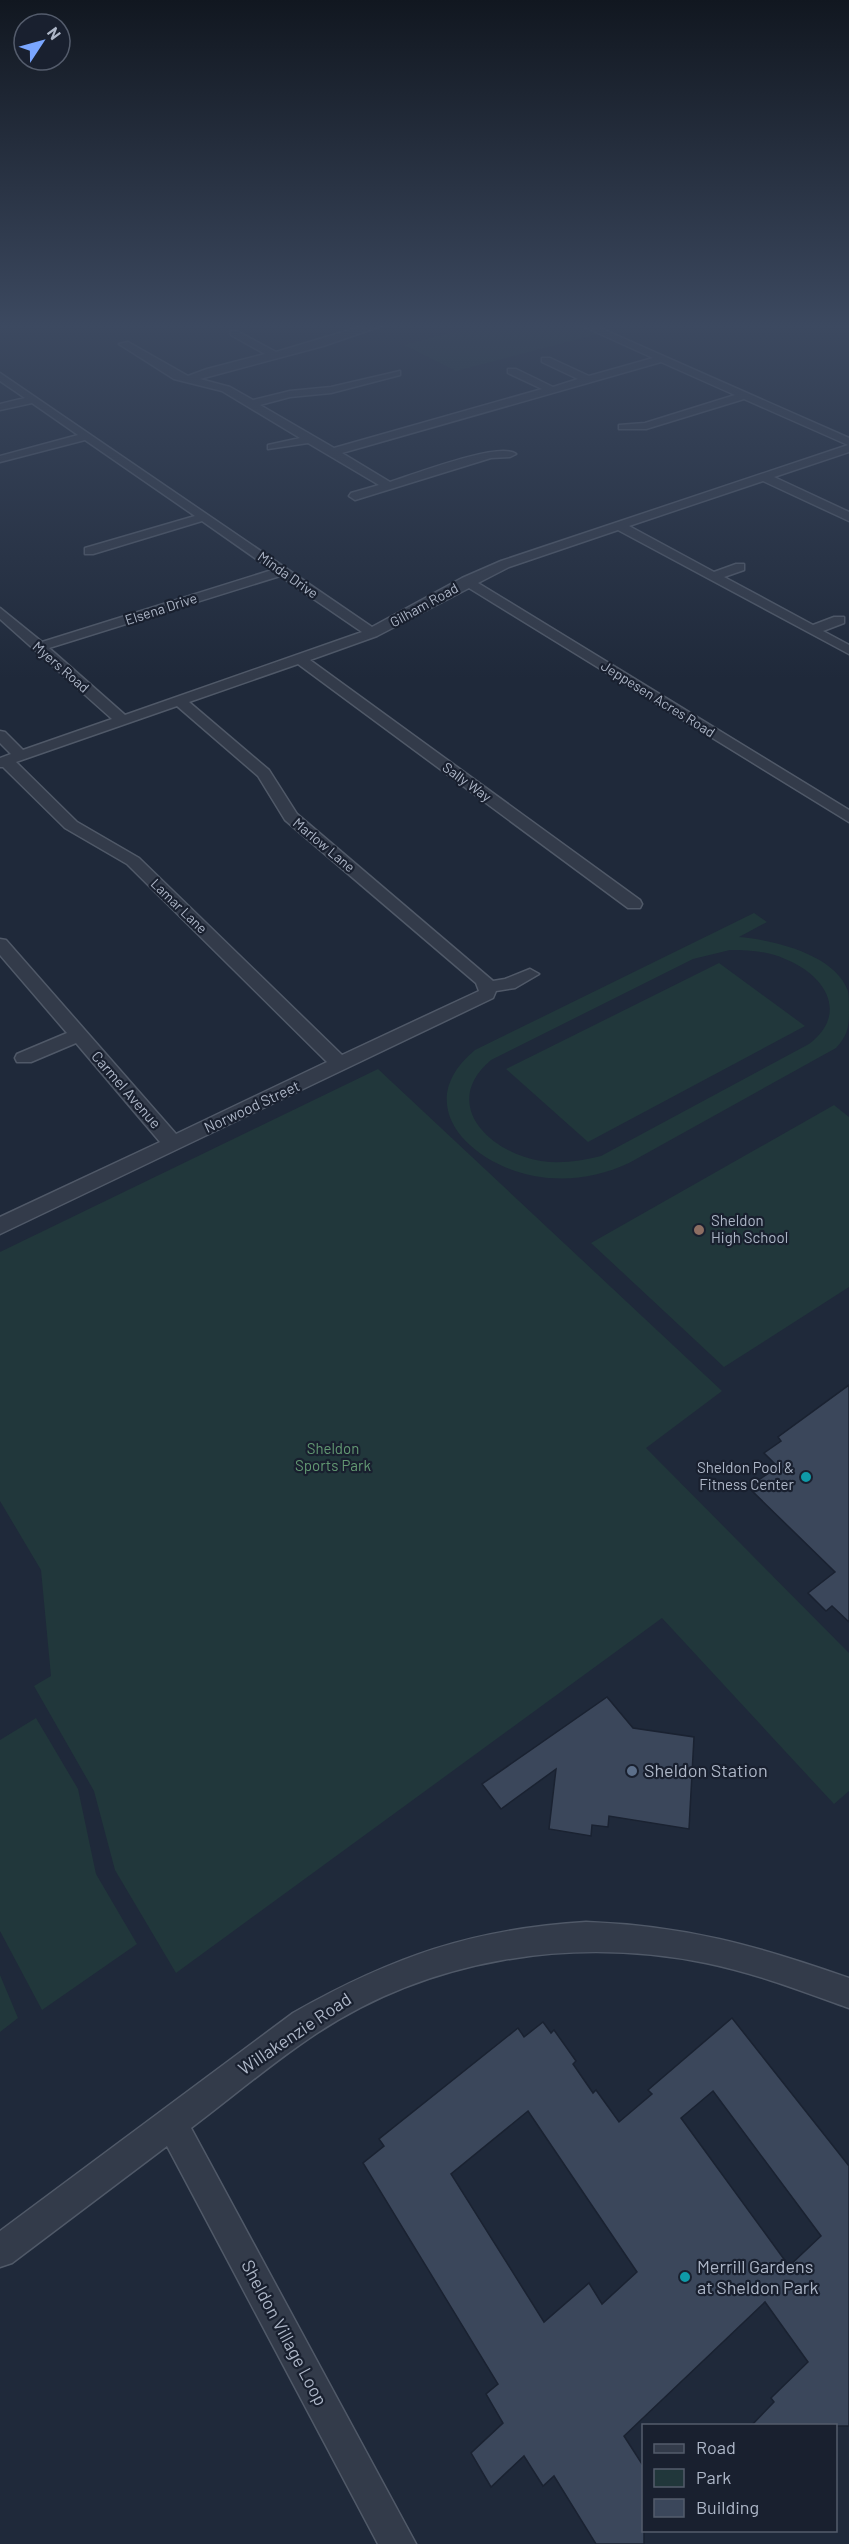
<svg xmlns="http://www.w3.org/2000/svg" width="849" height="2544" viewBox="0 0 849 2544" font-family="Barlow,sans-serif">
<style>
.green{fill:#21373b;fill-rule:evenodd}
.building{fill:#3b475b;stroke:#1a2231;stroke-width:1.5;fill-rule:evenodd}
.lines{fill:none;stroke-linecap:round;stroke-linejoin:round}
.minor-casing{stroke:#505968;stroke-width:3}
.minor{fill:#333b4a;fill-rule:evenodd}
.education-dot{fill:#8d6e63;stroke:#19202f;stroke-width:2}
.culture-dot{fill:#0f9aa8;stroke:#19202f;stroke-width:2}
.service-dot{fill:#5c6f8a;stroke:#19202f;stroke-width:2}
.labels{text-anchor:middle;stroke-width:4.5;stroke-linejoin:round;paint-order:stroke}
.far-street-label{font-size:14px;fill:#adb6c7;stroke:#19202f}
.street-label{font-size:15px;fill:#adb6c7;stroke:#19202f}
.poi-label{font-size:15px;fill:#adb6c7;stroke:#19202f;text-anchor:start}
.park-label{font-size:15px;fill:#639973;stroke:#19202f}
.near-poi-label{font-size:18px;fill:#adb6c7;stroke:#19202f;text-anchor:start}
.near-street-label{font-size:18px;fill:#adb6c7;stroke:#19202f}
</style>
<rect width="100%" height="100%" fill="#1f293a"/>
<path class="green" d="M 489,323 L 573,323 L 598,334 L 456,371 L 404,345 Z
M 754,913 L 767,922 L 739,937 C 773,940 835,954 848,991 C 849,996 849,1004 849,1010 C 849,1027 848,1035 836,1048 L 629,1163 C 599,1177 567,1182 534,1176 C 471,1164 409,1105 475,1050 ZM 730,950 C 749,950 768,951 785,959 C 826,975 849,1014 809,1044 L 601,1156 C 581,1161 561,1164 541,1161 C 490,1153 439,1104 491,1060 L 693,959 Z
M 719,963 L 805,1026 L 588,1142 L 506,1069 Z
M 378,1069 L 722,1391 L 646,1448 L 849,1653 L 849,1791 L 834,1804 L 662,1618 L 176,1973 L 115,1870 L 94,1791 L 34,1686 L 51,1676 L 41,1570 L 0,1501 L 0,1252 Z
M 834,1105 L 849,1117 L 849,1287 L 724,1367 L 591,1243 Z
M 36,1718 L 78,1789 L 96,1874 L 137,1944 L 42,2010 L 0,1931 L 0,1740 Z
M 0,1975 L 18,2018 L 0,2032 Z"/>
<path class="building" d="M 849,1385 L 849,1622 L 832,1606 L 826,1611 L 808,1593 L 835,1572 L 748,1487 L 778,1467 L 764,1453 L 781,1441 L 778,1437 Z
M 607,1697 L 633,1728 L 694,1737 L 689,1829 L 609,1816 L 608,1827 L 592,1825 L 591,1836 L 549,1829 L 556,1769 L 501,1809 L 482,1784 Z
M 732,2018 L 849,2166 L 849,2426 L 751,2426 L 774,2402 L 771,2398 L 808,2362 L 765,2302 L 624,2436 L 644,2467 L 644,2544 L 596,2544 L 554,2476 L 543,2486 L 524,2456 L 491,2487 L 471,2453 L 503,2423 L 486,2394 L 498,2384 L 363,2163 L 384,2146 L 379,2139 L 518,2028 L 524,2037 L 543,2022 L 551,2033 L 554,2030 L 576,2061 L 573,2064 L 593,2093 L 596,2090 L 619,2122 L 652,2094 L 648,2090 ZM 713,2091 L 821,2236 L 789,2266 L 681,2118 ZM 528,2111 L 637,2272 L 602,2304 L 589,2283 L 544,2322 L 451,2174 Z"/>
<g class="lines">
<g class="minor-casing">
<path id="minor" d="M 373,323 L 390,323 L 323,346 L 200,379 L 230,387 L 253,400 L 290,391 L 331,387 L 400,371 L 400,375 L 331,393 L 290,397 L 260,405 L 334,448 L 542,389 L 508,373 L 508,369 L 516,369 L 553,387 L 578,379 L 542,362 L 542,358 L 550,358 L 589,376 L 653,358 L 576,323 L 589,323 L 849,438 L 849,452 L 774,477 L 849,512 L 849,521 L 763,481 L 629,526 L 714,572 L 736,564 L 744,564 L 744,570 L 724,577 L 813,625 L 834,617 L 844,617 L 844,623 L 823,631 L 849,645 L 849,654 L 618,530 L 509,567 L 478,583 L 849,810 L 849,822 L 469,588 L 377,636 L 310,660 L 640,900 L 642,904 L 640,908 L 628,908 L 298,664 L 189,702 L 269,770 L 297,814 L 493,981 L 505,979 L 530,969 L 539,974 L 515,988 L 496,991 L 493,998 L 0,1234 L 0,1217 L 160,1142 L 76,1043 L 31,1062 L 17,1062 L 15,1058 L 17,1054 L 67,1033 L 0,955 L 0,939 L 6,940 L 176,1134 L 327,1062 L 127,864 L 65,828 L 3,767 L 0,767 L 0,758 L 11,754 L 0,743 L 0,731 L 5,732 L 23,750 L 112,719 L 0,619 L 0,608 L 42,642 L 272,570 L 202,521 L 93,554 L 85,554 L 85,548 L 195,516 L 85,440 L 0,462 L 0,456 L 78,435 L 32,403 L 0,410 L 0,404 L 25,398 L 0,381 L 0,373 L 372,627 L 462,578 L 501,561 L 848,445 L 744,399 L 646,429 L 619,429 L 619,425 L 645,423 L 735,395 L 661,362 L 342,453 L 390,482 C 412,475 500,441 516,454 L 510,457 L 491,458 L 355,500 L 349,496 L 351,493 L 379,485 L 308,443 L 268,449 L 268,445 L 300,438 L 222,391 L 174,379 L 119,344 L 128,342 L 188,376 L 207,369 L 265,354 L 231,335 L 231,331 L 237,331 L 276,352 ZM 280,576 L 362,632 L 125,715 L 49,648 ZM 177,706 L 258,776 L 285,820 L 476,983 L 479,991 L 342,1055 L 139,858 L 77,822 L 16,762 Z
M 586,1922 C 686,1926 755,1945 849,1978 L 849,2008 C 802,1991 755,1973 706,1963 C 572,1936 429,1958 314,2035 C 272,2063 232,2097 191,2128 L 416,2544 L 378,2544 L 167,2146 L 12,2263 L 0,2267 L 0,2231 L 293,2013 C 392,1957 472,1929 586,1922 Z"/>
</g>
<use href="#minor" class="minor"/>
</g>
<linearGradient id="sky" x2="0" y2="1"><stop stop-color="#111720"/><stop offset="0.48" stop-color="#3c4960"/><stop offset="1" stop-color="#3c4960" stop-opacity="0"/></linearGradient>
<rect width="849" height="679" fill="url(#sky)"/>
<circle class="education-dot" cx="699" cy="1230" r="6"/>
<g class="culture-dot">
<circle cx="806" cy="1477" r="6"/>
<circle cx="685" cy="2277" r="6"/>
</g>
<circle class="service-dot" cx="632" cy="1771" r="6"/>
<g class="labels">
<g class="far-street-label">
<text transform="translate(288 575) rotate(35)" y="5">Minda Drive</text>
<text transform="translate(424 605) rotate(-29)" y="5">Gilham Road</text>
<text transform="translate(161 609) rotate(-18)" y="5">Elsena Drive</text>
<text transform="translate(61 667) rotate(41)" y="5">Myers Road</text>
<text transform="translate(658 699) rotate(32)" y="5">Jeppesen Acres Road</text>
<text transform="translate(467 782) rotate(36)" y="5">Sally Way</text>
<text transform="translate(324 845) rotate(40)" y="5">Marlow Lane</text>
<text transform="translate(179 906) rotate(44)" y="5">Lamar Lane</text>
</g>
<g class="street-label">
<text transform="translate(126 1090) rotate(49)" y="5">Carmel Avenue</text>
<text transform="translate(252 1107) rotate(-25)" y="5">Norwood Street</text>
</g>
<g class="poi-label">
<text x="711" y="1226">Sheldon<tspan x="711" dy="17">High School</tspan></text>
<text x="794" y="1473" text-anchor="end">Sheldon Pool &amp;<tspan x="794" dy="17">Fitness Center</tspan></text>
</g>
<g class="park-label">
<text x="333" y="1454">Sheldon<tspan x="333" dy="17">Sports Park</tspan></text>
</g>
<g class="near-poi-label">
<text x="644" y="1777">Sheldon Station</text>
<text x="697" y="2273">Merrill Gardens<tspan x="697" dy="21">at Sheldon Park</tspan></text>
</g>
<g class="near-street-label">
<text transform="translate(295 2034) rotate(-34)" y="6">Willakenzie Road</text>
<text transform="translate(284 2333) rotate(62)" y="6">Sheldon Village Loop</text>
</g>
</g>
<rect x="642" y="2424" width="195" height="108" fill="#19202f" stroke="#545c6c" stroke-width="1.5"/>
<rect x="654" y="2444" width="30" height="9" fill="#333b4a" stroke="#545c6c" stroke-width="1.5"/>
<text x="696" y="2454" font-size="18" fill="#adb6c7">Road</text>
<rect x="654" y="2469" width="30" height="18" fill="#21373b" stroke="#545c6c" stroke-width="1.5"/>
<text x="696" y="2484" font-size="18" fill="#adb6c7">Park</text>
<rect x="654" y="2499" width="30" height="18" fill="#3b475b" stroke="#545c6c" stroke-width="1.5"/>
<text x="696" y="2514" font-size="18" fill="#adb6c7">Building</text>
<g transform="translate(42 42) rotate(54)"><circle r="28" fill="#19202f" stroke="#545c6c" stroke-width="1.5"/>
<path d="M0-4.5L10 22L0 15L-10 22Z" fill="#7aa6ff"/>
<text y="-9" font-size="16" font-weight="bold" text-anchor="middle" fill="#adb6c7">N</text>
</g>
</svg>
